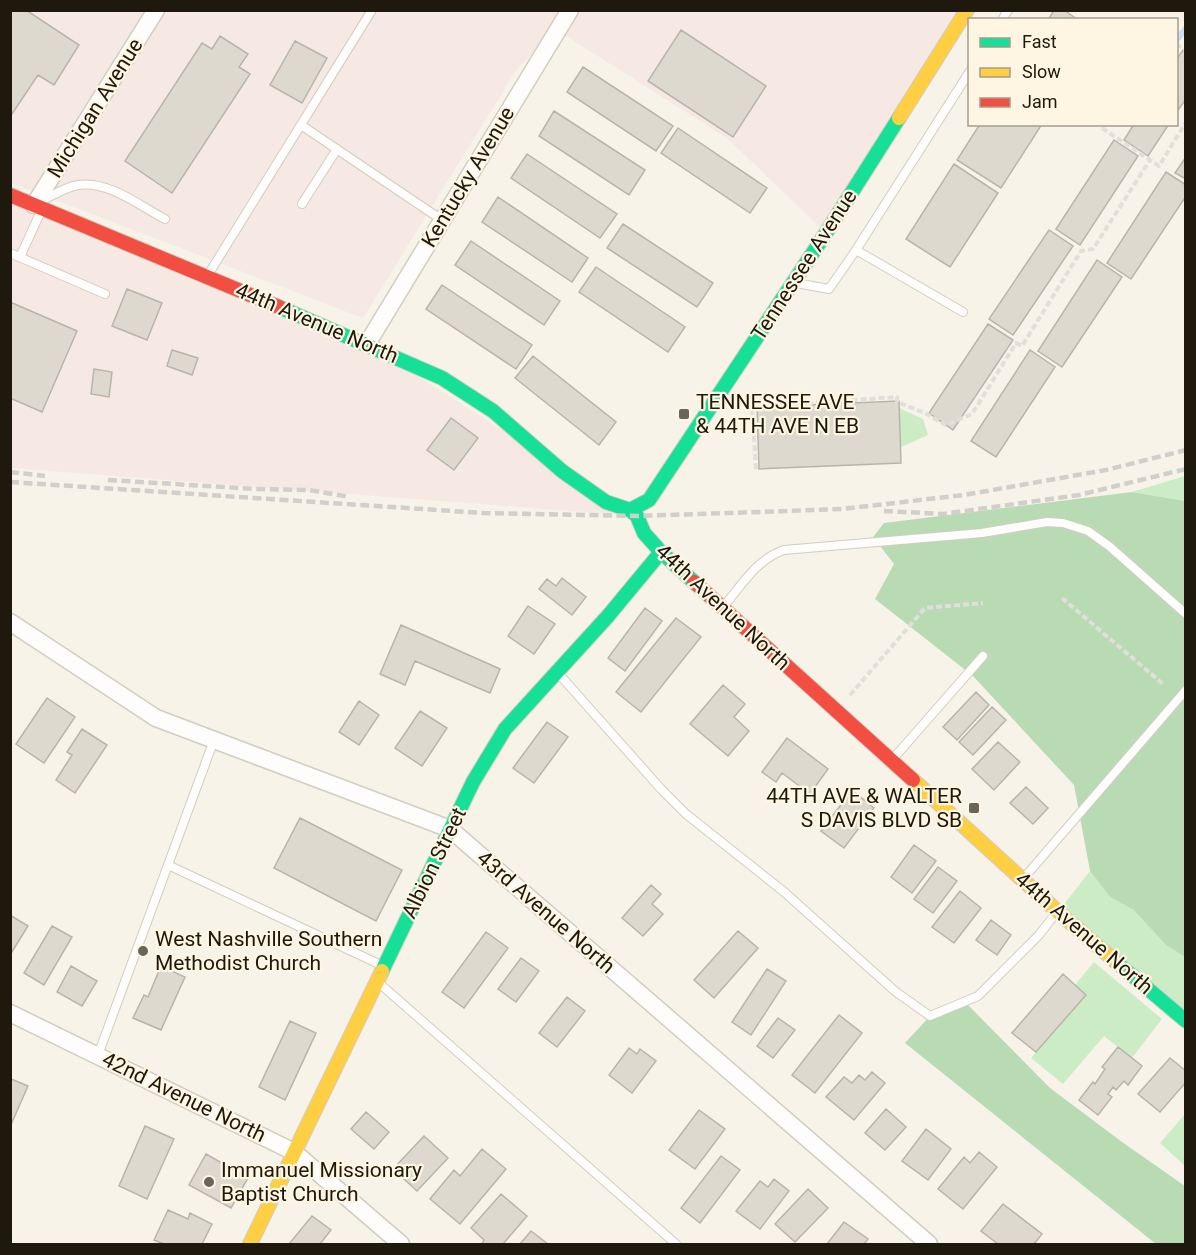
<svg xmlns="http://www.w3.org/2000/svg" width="1196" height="1255" viewBox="0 0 1196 1255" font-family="Roboto,sans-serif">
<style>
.industrial{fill:#f6e8e3}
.green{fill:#ccecc6}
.forest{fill:#b9dbb4}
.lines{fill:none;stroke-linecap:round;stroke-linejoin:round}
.stream{stroke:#c8def6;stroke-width:6}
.building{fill:#ded9ce;stroke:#b9b4aa;stroke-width:1.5}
.lane-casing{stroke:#d2cdc2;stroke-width:10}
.street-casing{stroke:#d2cdc2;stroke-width:19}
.fast-casing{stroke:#d2cdc2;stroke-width:16}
.slow-casing{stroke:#d2cdc2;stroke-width:16}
.jam-casing{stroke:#d2cdc2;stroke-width:16}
.path{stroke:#e0dfda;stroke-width:4;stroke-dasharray:6 3;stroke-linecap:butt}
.lane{stroke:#fefdfc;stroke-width:8}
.street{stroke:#fefdfc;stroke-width:16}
.fast{stroke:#16e098;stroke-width:14}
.slow{stroke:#ffcf43;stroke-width:14}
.jam{stroke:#f24e42;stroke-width:14}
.rail{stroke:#d1cfcc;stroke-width:4.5;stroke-dasharray:9 4.5;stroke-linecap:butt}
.poi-dot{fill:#6a655a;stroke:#fef5e2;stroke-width:2}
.labels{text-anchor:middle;stroke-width:4.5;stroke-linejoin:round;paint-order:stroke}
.street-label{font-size:21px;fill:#1e180d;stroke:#fef5e2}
.poi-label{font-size:21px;fill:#1e180d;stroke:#fef5e2;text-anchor:start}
</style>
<rect width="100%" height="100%" fill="#f8f3e8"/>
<path class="industrial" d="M 10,11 L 570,10 L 976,11 L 826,233 L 728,139 L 557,30 L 517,69 L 363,318 L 11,183 Z
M 10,190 L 367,344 L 637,516 L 11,468 Z"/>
<path class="green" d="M 897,407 L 923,419 L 928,435 L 899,448 Z
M 1185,476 L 1185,501 L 1132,492 Z
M 1090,871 L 1110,897 L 1134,909 L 1166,945 L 1185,957 L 1185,1021 L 1058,912 Z
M 1094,962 L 1162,1019 L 1132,1058 L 1104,1036 L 1063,1084 L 1031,1058 L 1085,995 L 1075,985 Z
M 1185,1114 L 1186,1164 L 1185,1166 L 1160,1143 Z"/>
<path class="forest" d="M 1132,492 L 1185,501 L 1185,957 L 1166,945 L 1134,910 L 1110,897 L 1090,871 L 1074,785 L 973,676 L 875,599 L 894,564 L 873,537 L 884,523 Z
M 966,1003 L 1050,1088 L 1122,1142 L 1185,1186 L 1185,1244 L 1156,1244 L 905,1043 L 930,1016 Z"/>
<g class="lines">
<path class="stream" d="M 1176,41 L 1186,28"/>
</g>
<path class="building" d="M 10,10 L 26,10 L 79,45 L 54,85 L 38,75 L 10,117 Z
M 1054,10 L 1064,10 L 1078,20 L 1048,20 Z
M 681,30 L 766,86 L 733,137 L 648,81 Z
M 220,36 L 248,54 L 239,67 L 250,74 L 172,193 L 125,161 L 202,43 L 212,49 Z
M 295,41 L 327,58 L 302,103 L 270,85 Z
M 1183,50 L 1186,52 L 1186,99 L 1176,113 L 1176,60 Z
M 583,67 L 673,126 L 656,151 L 567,92 Z
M 554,111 L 645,170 L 629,195 L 539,136 Z
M 980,124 L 1042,124 L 1001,188 L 957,160 Z
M 1134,124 L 1169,124 L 1148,156 L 1124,140 Z
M 678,128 L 767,188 L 750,213 L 661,153 Z
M 1114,140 L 1138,156 L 1080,245 L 1056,229 Z
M 527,154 L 617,214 L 600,238 L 511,178 Z
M 1186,157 L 1186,179 L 1175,173 Z
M 954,164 L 998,193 L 950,267 L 906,239 Z
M 1166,172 L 1186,185 L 1186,196 L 1131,279 L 1107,263 Z
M 498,197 L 588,258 L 572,282 L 482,222 Z
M 623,224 L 713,283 L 697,307 L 607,248 Z
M 1049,230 L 1073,246 L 1013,335 L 989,319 Z
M 471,241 L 560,301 L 544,325 L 455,265 Z
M 1097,260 L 1122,277 L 1062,367 L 1038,351 Z
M 596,267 L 685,327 L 668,352 L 579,292 Z
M 442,285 L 532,345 L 516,369 L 426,309 Z
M 127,289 L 162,303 L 147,340 L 112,326 Z
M 10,302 L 77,331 L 42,412 L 10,398 Z
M 988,324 L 1013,340 L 953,430 L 929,413 Z
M 172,350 L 198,358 L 192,375 L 167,366 Z
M 1030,350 L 1055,367 L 996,457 L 971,441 Z
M 533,356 L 616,422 L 599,445 L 515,378 Z
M 94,369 L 112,372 L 109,397 L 91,394 Z
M 899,401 L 901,463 L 759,469 L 757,407 Z
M 451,418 L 478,438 L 454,470 L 427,450 Z
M 562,578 L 586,597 L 572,615 L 539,589 L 547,579 L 556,586 Z
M 528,606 L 555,624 L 534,654 L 508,636 Z
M 645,608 L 662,621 L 625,671 L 608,658 Z
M 676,618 L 701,637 L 641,712 L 616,692 Z
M 401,625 L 500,669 L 490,693 L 415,661 L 405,685 L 380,674 Z
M 723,685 L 745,704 L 734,717 L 749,731 L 728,756 L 690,724 Z
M 976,692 L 989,705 L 957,740 L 943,727 Z
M 47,698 L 75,717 L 44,763 L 16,744 Z
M 359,701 L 379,715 L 359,745 L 339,732 Z
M 992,707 L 1006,720 L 973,755 L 959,742 Z
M 420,711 L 447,728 L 422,766 L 395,748 Z
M 547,722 L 568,737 L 534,783 L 513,768 Z
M 82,729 L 107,745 L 75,793 L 56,780 L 72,755 L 67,752 Z
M 787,738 L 828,769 L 810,794 L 782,773 L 776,782 L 762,772 Z
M 998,742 L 1020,762 L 994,790 L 972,769 Z
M 1026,787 L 1048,808 L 1033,824 L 1010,803 Z
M 852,790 L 874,808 L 844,848 L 821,831 Z
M 300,818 L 402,870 L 376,921 L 274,868 Z
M 914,845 L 936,861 L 912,893 L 891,877 Z
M 938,867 L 957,881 L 933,913 L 914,899 Z
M 651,885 L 661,894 L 652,904 L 663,914 L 643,936 L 622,918 Z
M 960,891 L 981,908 L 954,943 L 932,927 Z
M 10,915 L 28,926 L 10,955 Z
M 991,920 L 1011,935 L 997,955 L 976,940 Z
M 52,926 L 72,937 L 44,985 L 24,973 Z
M 738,931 L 758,948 L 714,998 L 694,980 Z
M 486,932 L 508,948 L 464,1008 L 442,992 Z
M 521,958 L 539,971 L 516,1002 L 498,989 Z
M 71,966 L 97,981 L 82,1006 L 57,992 Z
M 161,966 L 185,977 L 161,1030 L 133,1018 L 144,995 L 148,997 Z
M 767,969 L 786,981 L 751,1035 L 732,1022 Z
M 1063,974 L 1086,995 L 1036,1052 L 1012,1033 Z
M 567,997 L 585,1011 L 557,1047 L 539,1033 Z
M 839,1015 L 862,1033 L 815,1093 L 792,1075 Z
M 778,1018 L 795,1030 L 773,1058 L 757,1046 Z
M 290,1021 L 316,1033 L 285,1100 L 259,1087 Z
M 1118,1047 L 1142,1066 L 1128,1085 L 1124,1081 L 1116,1090 L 1113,1087 L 1108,1094 L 1112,1097 L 1098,1115 L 1079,1100 L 1093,1082 L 1095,1084 L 1105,1069 L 1102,1067 Z
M 629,1048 L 637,1054 L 640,1049 L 656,1061 L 632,1093 L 609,1075 Z
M 1170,1058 L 1186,1071 L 1186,1082 L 1160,1112 L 1138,1094 Z
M 872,1072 L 885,1083 L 854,1120 L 826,1097 L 844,1077 L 852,1083 L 859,1075 L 865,1080 Z
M 11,1079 L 28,1086 L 10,1127 L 10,1081 Z
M 886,1109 L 906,1127 L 885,1150 L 865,1133 Z
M 699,1110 L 725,1129 L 695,1169 L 669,1150 Z
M 366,1112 L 389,1132 L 374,1149 L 351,1129 Z
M 145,1126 L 174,1139 L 147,1199 L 119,1186 Z
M 926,1129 L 951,1149 L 928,1180 L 902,1161 Z
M 424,1136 L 448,1158 L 417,1191 L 393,1169 Z
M 482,1149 L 506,1169 L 460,1224 L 430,1199 L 454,1170 L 460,1176 Z
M 979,1152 L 997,1167 L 963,1209 L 938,1189 L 964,1157 L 970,1163 Z
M 206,1154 L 248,1178 L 231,1208 L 189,1185 Z
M 721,1156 L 740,1170 L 700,1223 L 681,1208 Z
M 774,1179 L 789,1191 L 760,1229 L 736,1211 L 760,1181 L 768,1187 Z
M 808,1189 L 828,1208 L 795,1242 L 775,1224 Z
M 501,1194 L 527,1216 L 503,1244 L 482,1244 L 484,1240 L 471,1228 Z
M 1003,1204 L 1042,1234 L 1034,1244 L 998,1244 L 981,1231 Z
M 168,1210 L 188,1219 L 190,1213 L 212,1224 L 202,1244 L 164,1244 L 154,1240 Z
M 312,1216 L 331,1230 L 320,1244 L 289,1244 Z
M 844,1222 L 868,1239 L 864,1244 L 827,1244 Z
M 531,1231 L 548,1244 L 520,1244 Z"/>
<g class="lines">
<g class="lane-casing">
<path id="lane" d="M 1002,20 L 1008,10
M 301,125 L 442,220
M 39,202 C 52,196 65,187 78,185 C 108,180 140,206 165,219
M 302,204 L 337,149
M 10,253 L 105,294
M 20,257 L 42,209
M 208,275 L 372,10
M 796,283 L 829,289 L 856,250
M 963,312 L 856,250 L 970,71
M 724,606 C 741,586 757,559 784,550 L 982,533 L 1047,522 L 1063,523 L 1088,531 L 1109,546 L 1186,614
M 558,673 L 661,789 L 686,814 L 783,891 L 896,992 L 930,1016 L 978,996 L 1039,935 L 1056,913
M 892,760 L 983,656
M 168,865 L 381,965
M 1023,879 L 1186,690
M 379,983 L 676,1244
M 98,1055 L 214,740"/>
</g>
<g class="street-casing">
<path id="street" d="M 34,205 L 156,10
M 367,344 L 570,10
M 10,622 L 156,718 L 450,829 L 929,1244
M 10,1013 L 294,1152 L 401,1244"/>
</g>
<g class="fast-casing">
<path id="fast" d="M 279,307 L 442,378 L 493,411 L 562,471 L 606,502 L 630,510 L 637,516 L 644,533 L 661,552 L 694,582
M 630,510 L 649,500 L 826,233 L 899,118
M 1115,961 L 1186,1021
M 382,971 L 473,782 L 505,729 L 608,616 L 661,552"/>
</g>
<g class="slow-casing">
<path id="slow" d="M 899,118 L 967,10
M 913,780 L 1058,912 L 1115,961
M 250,1244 L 382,971"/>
</g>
<g class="jam-casing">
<path id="jam" d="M 10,195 L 279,307
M 694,582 L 913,780"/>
</g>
<path class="path" d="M 1176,44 L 1186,50
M 1102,128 L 1159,166 L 1186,122
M 756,469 L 752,407 L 897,397 L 897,402 L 925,413 L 946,425 L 972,414 L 1016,343 L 1022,346 L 1081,251 L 1093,249 L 1150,160
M 1062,598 L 1163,684
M 850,695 L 925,608 L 983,603"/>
<use href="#lane" class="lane"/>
<use href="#street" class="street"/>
<use href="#fast" class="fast"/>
<use href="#slow" class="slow"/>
<use href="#jam" class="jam"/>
<path class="rail" d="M 10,472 L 45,476
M 108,480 L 256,489 L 309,490 L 350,497
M 10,482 L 483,513 L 637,516 L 729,513 L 842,509 L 964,495 L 1106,470 L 1186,450
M 884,511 L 943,514 L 1079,495 L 1186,469"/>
</g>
<g class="poi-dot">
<rect x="678" y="408" width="12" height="12" rx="3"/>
<rect x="968" y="802" width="12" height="12" rx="3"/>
<circle cx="143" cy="951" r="6"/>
<circle cx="209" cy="1182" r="6"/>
</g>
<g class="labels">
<g class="street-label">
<text transform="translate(95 108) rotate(-58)" y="7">Michigan Avenue</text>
<text transform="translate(468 177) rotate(-59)" y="7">Kentucky Avenue</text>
<text transform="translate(804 265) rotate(-57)" y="7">Tennessee Avenue</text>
<text transform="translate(317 323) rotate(23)" y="7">44th Avenue North</text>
<text transform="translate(723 607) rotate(43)" y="7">44th Avenue North</text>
<text transform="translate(434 863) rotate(-64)" y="7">Albion Street</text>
<text transform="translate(546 912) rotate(41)" y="7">43rd Avenue North</text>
<text transform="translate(1084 933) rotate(41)" y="7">44th Avenue North</text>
<text transform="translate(184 1097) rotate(26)" y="7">42nd Avenue North</text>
</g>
<g class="poi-label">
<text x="696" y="409">TENNESSEE AVE<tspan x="696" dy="24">&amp; 44TH AVE N EB</tspan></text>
<text x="962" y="803" text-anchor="end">44TH AVE &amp; WALTER<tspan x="962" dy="24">S DAVIS BLVD SB</tspan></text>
<text x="155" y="946">West Nashville Southern<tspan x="155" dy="24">Methodist Church</tspan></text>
<text x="221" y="1177">Immanuel Missionary<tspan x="221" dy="24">Baptist Church</tspan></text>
</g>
</g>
<rect width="1196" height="1255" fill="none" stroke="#1e180d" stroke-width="24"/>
<rect x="968" y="18" width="210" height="108" fill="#fef5e2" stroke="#a49d8d" stroke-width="1.5"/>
<rect x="980" y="38" width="30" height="9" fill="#16e098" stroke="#a49d8d" stroke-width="1.5"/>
<text x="1022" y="48" font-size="18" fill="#1e180d">Fast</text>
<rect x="980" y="68" width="30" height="9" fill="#ffcf43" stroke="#a49d8d" stroke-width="1.5"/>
<text x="1022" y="78" font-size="18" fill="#1e180d">Slow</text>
<rect x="980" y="98" width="30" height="9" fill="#f24e42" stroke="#a49d8d" stroke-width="1.5"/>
<text x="1022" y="108" font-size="18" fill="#1e180d">Jam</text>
</svg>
